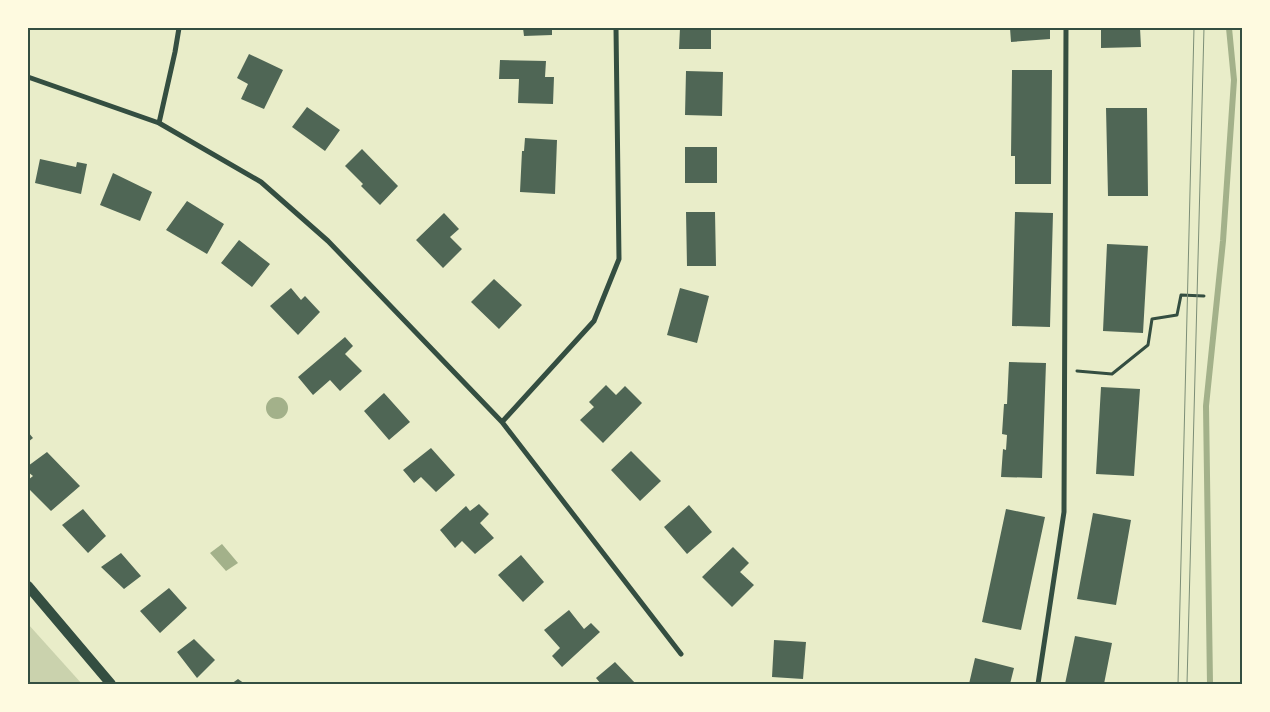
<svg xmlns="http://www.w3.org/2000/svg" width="1270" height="712" viewBox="0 0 1270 712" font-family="'Fira Sans',sans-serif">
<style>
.green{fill:#cad2ad}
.water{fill:#a3b18a}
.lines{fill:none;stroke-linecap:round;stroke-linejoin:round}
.stream{stroke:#a3b18a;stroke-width:6}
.building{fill:#4f6655}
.path{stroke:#344e41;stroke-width:3}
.minor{stroke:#344e41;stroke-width:5}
.secondary{stroke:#344e41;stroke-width:10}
.tram{stroke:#7c8e77;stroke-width:1}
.neatline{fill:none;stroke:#344e41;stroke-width:2}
</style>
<rect width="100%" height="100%" fill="#e9edc9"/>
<path class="green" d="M 28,624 L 82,684 L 28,684 Z"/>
<path class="water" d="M266 408a11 11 0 1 1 22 0a11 11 0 1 1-22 0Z
M 222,544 L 238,563 L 226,571 L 210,553 Z"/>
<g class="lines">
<path class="stream" d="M 1210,684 L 1206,406 L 1223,241 L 1234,80 L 1229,28"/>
</g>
<path class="building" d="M 523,28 L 552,28 L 552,35 L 524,36 Z
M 680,28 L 711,28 L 711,49 L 679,49 Z
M 1010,28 L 1050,28 L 1050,39 L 1011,42 Z
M 1101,28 L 1140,28 L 1141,47 L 1101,48 Z
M 249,54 L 283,70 L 264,109 L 241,99 L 248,84 L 237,78 Z
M 500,60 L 546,61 L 545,77 L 554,77 L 553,104 L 518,103 L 519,79 L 499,79 Z
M 1012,70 L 1052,70 L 1051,184 L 1015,184 L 1015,156 L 1011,156 Z
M 686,71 L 723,72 L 722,116 L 685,115 Z
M 307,107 L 340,130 L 325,151 L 292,127 Z
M 1106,108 L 1147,108 L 1148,196 L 1108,196 Z
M 525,138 L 557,140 L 555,194 L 520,192 L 522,151 L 524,151 Z
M 685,147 L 717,147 L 717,183 L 685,183 Z
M 362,149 L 398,186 L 380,205 L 361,186 L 363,184 L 345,166 Z
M 40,159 L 76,167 L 77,162 L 87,164 L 81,194 L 35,183 Z
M 113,173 L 152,192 L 140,221 L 100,205 Z
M 187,201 L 224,224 L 207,254 L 166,230 Z
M 686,212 L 715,212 L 716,266 L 687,266 Z
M 1015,212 L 1053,213 L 1050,327 L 1012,326 Z
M 444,213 L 459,229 L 450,237 L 462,249 L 443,268 L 416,240 Z
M 239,240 L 270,264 L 252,287 L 221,263 Z
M 1107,244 L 1148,246 L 1143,333 L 1103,331 Z
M 494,279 L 522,305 L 499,329 L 471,302 Z
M 291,288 L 301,300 L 305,296 L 320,312 L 298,335 L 270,306 Z
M 680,288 L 709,296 L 697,343 L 667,335 Z
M 345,337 L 353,346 L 345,354 L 362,371 L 340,391 L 330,380 L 313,395 L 298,377 Z
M 1009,362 L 1046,363 L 1042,478 L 1001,477 L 1003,449 L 1006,450 L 1007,435 L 1002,434 L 1004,404 L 1007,404 Z
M 606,385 L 616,395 L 625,386 L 642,403 L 603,443 L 580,420 L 594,407 L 589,402 Z
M 1101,387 L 1140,389 L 1134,476 L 1096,474 Z
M 384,393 L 410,422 L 389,440 L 364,411 Z
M 28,432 L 33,438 L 28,442 Z
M 431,448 L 455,475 L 436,492 L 421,477 L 414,483 L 403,470 Z
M 631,451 L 661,481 L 640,501 L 611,470 Z
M 47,452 L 80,486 L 51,511 L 28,488 L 28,480 L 33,476 L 28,472 L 28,466 Z
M 479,504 L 489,514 L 480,523 L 494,538 L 475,554 L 462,541 L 455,548 L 440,530 L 466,506 L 470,511 Z
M 689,505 L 712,532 L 687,554 L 664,527 Z
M 83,509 L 106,536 L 88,553 L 62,525 Z
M 1006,509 L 1045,517 L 1021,630 L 982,622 Z
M 1093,513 L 1131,520 L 1116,605 L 1077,599 Z
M 733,547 L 749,563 L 740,572 L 754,585 L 732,607 L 702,577 Z
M 121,553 L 141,576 L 124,589 L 101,567 Z
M 521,555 L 544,582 L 523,602 L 498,575 Z
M 169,588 L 187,608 L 160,633 L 140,611 Z
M 569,610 L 584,629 L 591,623 L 600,632 L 562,667 L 552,656 L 560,648 L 544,630 Z
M 1075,636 L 1112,643 L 1104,684 L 1065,684 Z
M 194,639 L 215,660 L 197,678 L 177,652 Z
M 774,640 L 806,642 L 803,679 L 772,677 Z
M 975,658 L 1014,668 L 1010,684 L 969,684 Z
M 615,662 L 636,684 L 601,684 L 596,678 Z
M 238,679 L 245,684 L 231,684 Z"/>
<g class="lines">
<path class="path" d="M 1077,371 L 1112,374 L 1148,345 L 1152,319 L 1177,315 L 1181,295 L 1204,296"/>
<path class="minor" d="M 28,77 L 159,123 L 261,182 L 328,241 L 502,422 L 681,654
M 159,123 L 175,52 L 179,28
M 502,422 L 594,321 L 619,259 L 616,28
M 1038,684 L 1064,512 L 1066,28"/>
<path class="secondary" d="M 28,586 L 111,684"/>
<path class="tram" d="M 1178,684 L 1194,28
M 1187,684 L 1204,28"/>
</g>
<rect width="1270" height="712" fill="none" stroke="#fefae0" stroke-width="58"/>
<rect x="29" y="29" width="1212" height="654" class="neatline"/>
</svg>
